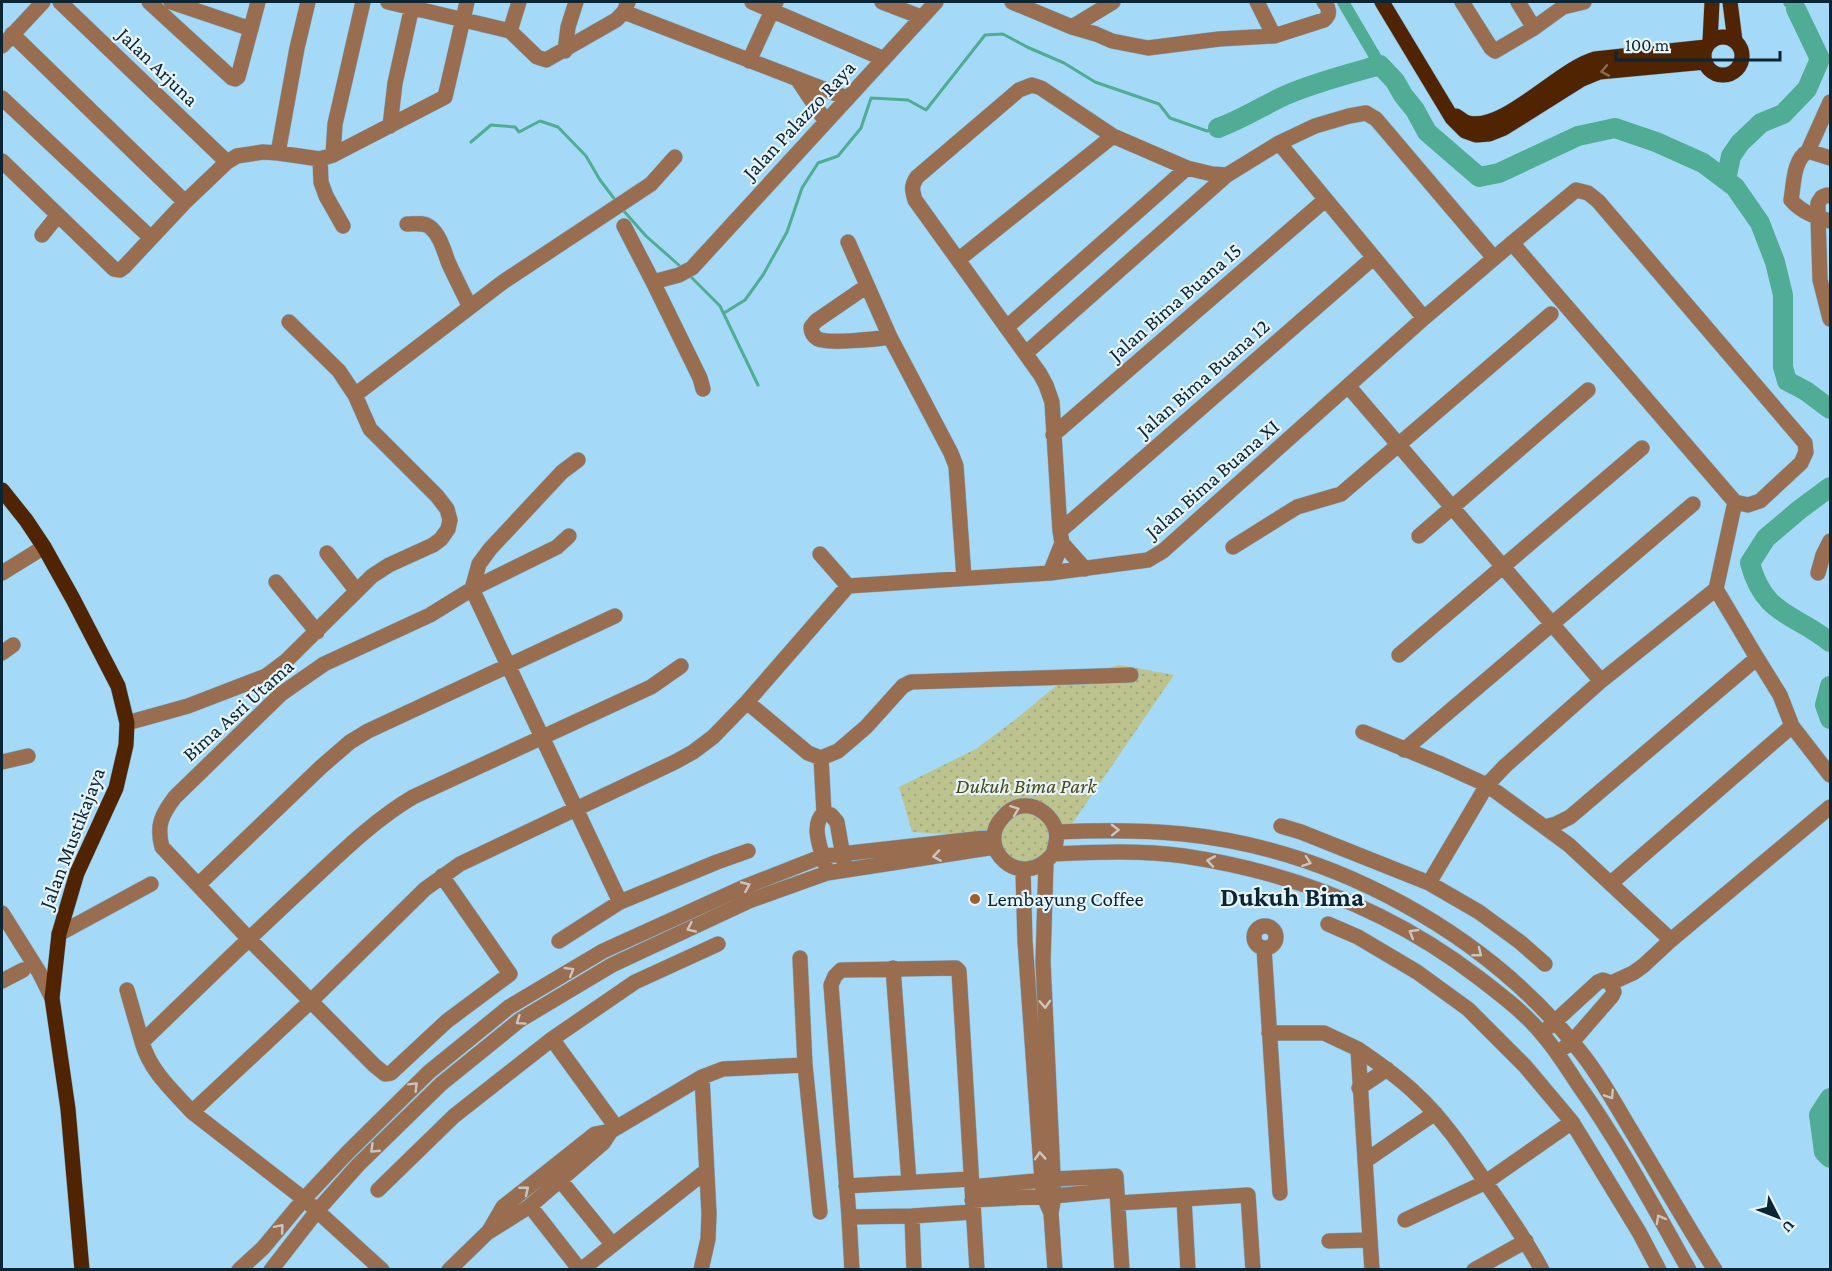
<svg xmlns="http://www.w3.org/2000/svg" width="1832" height="1271" viewBox="0 0 1832 1271" font-family="'Crimson Pro',serif">
<style>
.park{fill:url(#park-dots)}
.lines{fill:none;stroke-linecap:round;stroke-linejoin:round}
.stream{stroke:#50ac94;stroke-width:3}
.canal{stroke:#50ac94;stroke-width:12}
.river{stroke:#50ac94;stroke-width:20}
.minor-casing{stroke:#85b5d0;stroke-width:16}
.major-casing{stroke:#85b5d0;stroke-width:16}
.minor{stroke:#996d50;stroke-width:15}
.major{stroke:#502400;stroke-width:15}
.oneway{stroke:#856d58}
.oneway2{stroke:#ccc5bf}
.poi-dot{fill:#a05d2d;stroke:#e7f4fb;stroke-width:2}
.labels{text-anchor:middle;stroke-width:4.5;stroke-linejoin:round;paint-order:stroke}
.street-label{font-size:21px;fill:#0a2634;stroke:#e7f4fb}
.park-label{font-size:21px;font-style:italic;fill:#484c15;stroke:#e7f4fb}
.poi-label{font-size:21px;fill:#0a2634;stroke:#e7f4fb;text-anchor:start}
.district-label{font-size:27px;font-weight:bold;fill:#0a2634;stroke:#e7f4fb}
</style>
<defs>
<pattern id="park-dots" width="8" height="8" patternUnits="userSpaceOnUse" patternTransform="scale(1.5)"><rect width="8" height="8" fill="#bdc38e"/><path d="M2 2h.1M6 6h.1" fill="none" stroke="#a1a77b" stroke-width="1.8" stroke-linecap="round"/></pattern>
</defs>
<rect width="100%" height="100%" fill="#a4d9f7"/>
<path class="park" d="M 1120,665 L 1174,675 L 1046,862 L 1003,860 L 993,837 L 912,832 L 899,787 L 976,749 L 1016,719 L 1063,680 Z"/>
<g class="lines">
<path class="stream" d="M 471,142 L 491,125 L 515,127 L 519,132 L 540,121 L 558,127 L 586,156 L 600,180 L 616,201
M 622,209 L 646,236 L 681,267
M 690,276 L 720,306 L 758,385
M 724,313 L 745,300 L 763,275 L 787,232 L 802,188 L 818,163 L 838,156 L 861,128 L 871,98 L 908,100 L 926,110 L 985,35 L 1003,34 L 1027,47 L 1064,63 L 1095,82 L 1159,104 L 1170,118 L 1207,131 L 1218,128"/>
<path class="canal" d="M 1343,2 L 1380,65
M 1789,2 L 1796,9"/>
<path class="river" d="M 1218,128 C 1243,119 1262,106 1286,95 C 1316,82 1348,74 1380,65 L 1395,81 L 1403,95 L 1415,110 L 1427,132 L 1479,177 L 1499,173 L 1578,136 L 1615,128 L 1656,142 L 1703,163 L 1735,187 L 1760,223 L 1775,262 L 1783,295 L 1783,367 L 1787,381 L 1806,391 L 1830,409
M 1726,180 L 1731,156 L 1740,143 L 1761,123 L 1783,114 L 1807,89 L 1820,59 L 1796,9
M 1830,487 L 1799,510 L 1766,538 L 1750,563 C 1764,616 1794,613 1830,642
M 1830,686 L 1825,705 L 1830,719
M 1830,1098 L 1819,1115 L 1824,1152 L 1830,1158"/>
<g class="minor-casing">
<path id="minor" d="M 60,2 L 227,162
M 149,2 L 232,78 L 235,79 L 238,77 L 258,2
M 171,2 L 251,29
M 308,2 L 297,48 L 278,153 L 320,159 L 333,155 L 445,97 L 467,2
M 388,2 L 510,31 L 537,57 L 546,60 L 616,20 L 624,12 L 628,2
M 752,2 L 884,59
M 882,2 L 921,17
M 1012,2 L 1072,27 L 1096,34 L 1112,41 L 1148,48 L 1219,39 L 1274,36 L 1324,20 C 1331,14 1329,8 1324,2
M 1257,2 L 1274,36
M 1462,2 L 1491,48 L 1495,51 L 1534,28 L 1563,7 L 1584,2
M 1518,2 L 1534,28
M 624,12 L 847,98
M 1072,27 L 1113,2
M 510,31 L 519,2
M 12,34 L 185,202
M 2,46 L 43,2
M 565,51 L 568,27 L 576,2
M 749,61 L 776,2
M 798,80 L 826,122
M 2,98 L 151,238
M 390,126 L 395,83 L 413,2
M 1279,143 L 1424,318
M 1808,151 C 1793,160 1794,184 1791,200 C 1801,212 1816,217 1830,221
M 1808,151 L 1830,102
M 1808,151 L 1830,158
M 333,155 L 335,124 L 363,2
M 320,159 L 321,182 L 326,196 L 343,226
M 2,161 L 114,269 L 120,270 L 124,267 L 185,202 L 227,162 L 237,156 L 263,152 L 278,153
M 1830,196 L 1827,195 L 1822,197 L 1818,203 L 1818,217 L 1820,280 L 1830,319
M 407,224 C 415,224 423,222 430,227 C 441,236 444,252 449,264 C 456,279 463,293 470,307
M 624,226 L 653,282
M 42,235 L 58,215
M 848,242 L 890,337 L 951,453 L 956,466 L 964,578
M 958,260 L 1113,136
M 867,286 L 816,321 L 811,327 C 811,332 813,336 818,339 C 829,344 877,339 890,337
M 1007,327 L 1187,168
M 1026,353 L 1227,175
M 1349,387 L 1601,681
M 703,389 L 700,378 L 653,282 L 679,275 L 692,268 L 936,2
M 355,395 L 503,282 L 651,184 L 675,157
M 1053,435 L 1325,200
M 1060,531 L 1373,258
M 1419,536 L 1588,390
M 1233,547 L 1297,507 L 1341,494 L 1551,314
M 327,553 L 356,590
M 820,554 L 848,586 L 1050,573 L 1148,560 L 1163,551 L 1424,318 L 1512,243 L 1735,502 L 1748,505 L 1760,501 L 1801,463 L 1806,452 L 1805,443 L 1598,201 L 1588,193 L 1576,190 L 1512,243
M 1085,569 L 1062,543 L 1060,531 L 1052,402 L 1046,385 L 1040,374 L 915,200 C 912,190 911,186 917,177 L 1019,90 L 1032,85 L 1041,88 L 1113,136 L 1187,168 L 1212,174 L 1227,175 L 1279,143 L 1315,126 L 1349,116 L 1366,113 L 1376,119 L 1494,258
M 2,573 L 44,547
M 1050,573 L 1062,543
M 1818,573 L 1823,555 L 1830,541
M 276,582 L 317,632
M 472,589 L 620,902
M 472,589 L 479,564 L 490,549 L 562,472 L 578,460
M 1716,589 L 1757,658
M 2,653 L 13,645
M 1399,655 L 1642,448
M 747,702 L 808,753 L 821,758 L 838,751 L 866,727 L 903,686 L 911,682 L 1131,675
M 127,723 L 188,706 L 266,676 L 286,661 L 372,576 L 389,565 L 433,545 L 441,539 L 448,529 L 450,520 L 447,509 L 437,496 L 370,429 L 355,395 L 339,371 L 289,322
M 1363,732 L 1441,764 L 1487,785 L 1569,845 L 1671,940
M 1404,750 L 1693,504
M 821,758 L 824,813 C 810,825 821,849 825,864
M 2,762 L 28,756
M 824,813 L 831,815 L 837,822 L 844,862
M 1281,826 L 1301,832 L 1429,883 L 1479,912 L 1520,942 L 1545,964
M 1545,827 L 1556,824 L 1570,817 L 1757,658 L 1780,695 L 1792,726 L 1830,775
M 1057,832 C 1099,830 1141,830 1183,834 C 1333,849 1485,932 1579,1050 C 1597,1072 1612,1098 1626,1122 C 1656,1171 1684,1221 1715,1270
M 1053,854 C 1055,847 1058,839 1056,831 C 1053,817 1038,804 1022,806 C 1014,807 1008,811 1003,817 C 974,847 1020,893 1053,854 C 1096,852 1141,850 1184,856 C 1292,872 1392,911 1479,978 C 1501,995 1525,1013 1543,1035 C 1556,1050 1566,1066 1577,1083 C 1619,1142 1653,1206 1689,1270
M 1046,862 L 1043,962 L 1054,1196 L 1051,1213 L 1055,1270
M 1023,870 L 1025,941 L 1042,1181 L 1044,1197 L 1051,1213
M 442,876 L 510,974 L 447,1021 L 391,1073 L 385,1074 L 374,1065 L 249,939 L 162,847 C 156,825 162,814 175,797 L 281,694 L 324,664 L 430,615 L 472,589 L 557,547 L 569,536
M 1429,883 L 1487,785 L 1505,766 L 1601,681 L 1716,589 L 1735,502
M 1611,883 L 1792,726
M 198,885 L 321,767 L 350,742 L 368,731 L 615,616
M 2,913 L 39,972 L 52,998
M 1328,924 L 1358,937 L 1417,972 L 1468,1009 L 1525,1066 L 1572,1122 L 1639,1232 L 1659,1270
M1254 937a11 11 0 1 1 22 0a11 11 0 1 1-22 0Z
M 59,934 L 151,884
M 559,941 L 620,902 L 717,862 L 748,851
M 1264,948 L 1280,1193
M 800,958 L 805,1065 L 820,1212
M 893,968 L 909,1182
M 2,981 L 23,970
M 127,990 L 142,1042
M 1549,1027 L 1598,982 L 1603,980 L 1611,983 L 1633,973 L 1643,966 L 1671,940 L 1830,807
M 1269,1033 L 1324,1033 L 1358,1049
M 552,1039 L 635,982 L 718,944
M 1565,1047 L 1572,1042 L 1612,996 L 1614,992 L 1611,983
M 1359,1088 L 1387,1069
M 192,1112 C 173,1091 150,1071 142,1042 C 195,991 247,940 301,890 C 337,857 371,822 413,797 L 651,687 L 681,666
M 1365,1161 L 1435,1113
M 560,1180 L 612,1244
M 846,1186 L 971,1179
M 972,1187 L 1054,1179 L 1116,1176 L 1122,1270
M 378,1190 L 454,1116 L 552,1039 L 616,1127
M 1184,1199 L 1188,1270
M 972,1200 L 1054,1196 L 1117,1190
M 1118,1203 L 1248,1195 L 1253,1270
M 530,1206 L 580,1270
M 912,1216 L 914,1270
M 849,1217 L 831,985 L 835,976 L 841,970 L 956,968 L 959,971 L 977,1270
M 1405,1220 L 1486,1182 L 1572,1122
M 489,1231 L 503,1207 L 595,1134 L 611,1131
M 1329,1241 L 1369,1240
M 239,1270 L 263,1248 L 304,1199 L 347,1153 L 429,1072 L 509,1007 L 603,951 L 744,887 L 823,856 L 993,837
M 271,1270 L 317,1211 L 358,1165 L 441,1084 L 520,1020 L 612,965 L 749,901 L 827,873 L 995,847
M 382,1270 L 304,1199 L 192,1112 L 311,1001 L 425,889 L 460,864 L 675,762 L 693,752 L 713,737 L 747,702 L 848,586
M 449,1270 L 487,1233 L 530,1206 L 603,1143 L 611,1131 L 702,1077 L 723,1069 L 805,1065
M 581,1270 L 706,1171
M 701,1270 L 708,1239 L 709,1214 L 702,1077
M 852,1270 L 849,1217 L 912,1216 L 973,1212
M 1372,1270 L 1358,1049 C 1378,1063 1399,1077 1416,1094 C 1442,1118 1462,1147 1482,1177 C 1503,1207 1524,1237 1542,1270
M 1474,1270 L 1526,1241"/>
</g>
<g class="major-casing">
<path id="major" d="M 1382,2 L 1452,118 L 1465,131 L 1476,135 L 1489,134 L 1504,128 L 1582,79 L 1599,72 L 1705,62
M 1730,2 L 1735,41
M1704 56a19 19 0 1 1 38 0a19 19 0 1 1-38 0Z
M 1710,42 L 1712,2
M 1456,116 C 1460,118 1464,122 1468,123 C 1504,132 1559,69 1595,59 L 1706,47
M 2,490 L 26,520 L 44,547 L 73,599 L 118,686 L 127,723 L 126,745 L 116,788 L 77,873 L 59,934 L 52,998 L 68,1109 L 82,1270"/>
</g>
<use href="#minor" class="minor"/>
<use href="#major" class="major"/>
</g>
<defs><path id="oneway-chevron" d="M-2-3.5L2.5 0L-2 3.5" fill="none" stroke-width="1.6" stroke-linecap="round" stroke-linejoin="round" transform="scale(1.5)"/></defs>
<use class="oneway" href="#oneway-chevron" transform="translate(1605 71) rotate(169)"/>
<g class="oneway2">
<use href="#oneway-chevron" transform="translate(1015 810) rotate(-21)"/>
<use href="#oneway-chevron" transform="translate(1115 830) rotate(-1)"/>
<use href="#oneway-chevron" transform="translate(937 856) rotate(171)"/>
<use href="#oneway-chevron" transform="translate(1211 861) rotate(-170)"/>
<use href="#oneway-chevron" transform="translate(1307 862) rotate(19)"/>
<use href="#oneway-chevron" transform="translate(746 886) rotate(-23)"/>
<use href="#oneway-chevron" transform="translate(691 928) rotate(155)"/>
<use href="#oneway-chevron" transform="translate(1413 933) rotate(-149)"/>
<use href="#oneway-chevron" transform="translate(1478 953) rotate(38)"/>
<use href="#oneway-chevron" transform="translate(570 971) rotate(-31)"/>
<use href="#oneway-chevron" transform="translate(1045 1004) rotate(87)"/>
<use href="#oneway-chevron" transform="translate(520 1021) rotate(145)"/>
<use href="#oneway-chevron" transform="translate(414 1086) rotate(-45)"/>
<use href="#oneway-chevron" transform="translate(1610 1095) rotate(57)"/>
<use href="#oneway-chevron" transform="translate(374 1149) rotate(136)"/>
<use href="#oneway-chevron" transform="translate(1040 1156) rotate(-94)"/>
<use href="#oneway-chevron" transform="translate(525 1190) rotate(-39)"/>
<use href="#oneway-chevron" transform="translate(1660 1219) rotate(-119)"/>
<use href="#oneway-chevron" transform="translate(280 1228) rotate(-50)"/>
</g>
<circle class="poi-dot" cx="975" cy="899" r="6"/>
<g class="labels">
<g class="street-label">
<text transform="translate(158 67) rotate(44)" y="7">Jalan Arjuna</text>
<text transform="translate(799 120) rotate(-47)" y="7">Jalan Palazzo Raya</text>
<text transform="translate(1175 302) rotate(-41)" y="7">Jalan Bima Buana 15</text>
<text transform="translate(1203 378) rotate(-41)" y="7">Jalan Bima Buana 12</text>
<text transform="translate(1212 479) rotate(-41)" y="7">Jalan Bima Buana XI</text>
<text transform="translate(238 710) rotate(-42)" y="7">Bima Asri Utama</text>
<text transform="translate(72 838) rotate(-69)" y="7">Jalan Mustikajaya</text>
</g>
<g class="park-label">
<text x="1026" y="793">Dukuh Bima Park</text>
</g>
<g class="poi-label">
<text x="987" y="906">Lembayung Coffee</text>
</g>
<g class="district-label">
<text x="1292" y="906">Dukuh Bima</text>
</g>
</g>
<rect width="1832" height="1271" fill="none" stroke="#0a2634" stroke-width="6"/>
<g transform="translate(1778 1217) rotate(132)" stroke="#e7f4fb" stroke-width="4.5" paint-order="stroke">
<path d="M0-4.5L10 22L0 15L-10 22Z" fill="#0a2634"/>
<text y="-9" font-size="16" font-weight="bold" text-anchor="middle" fill="#0a2634">U</text>
</g>
<path d="M1616 51v9h164v-9" fill="none" stroke="#0a2634" stroke-width="3"/>
<text x="1625" y="51" font-size="18" fill="#0a2634" stroke="#e7f4fb" stroke-width="4.5" paint-order="stroke">100 m</text>
</svg>
